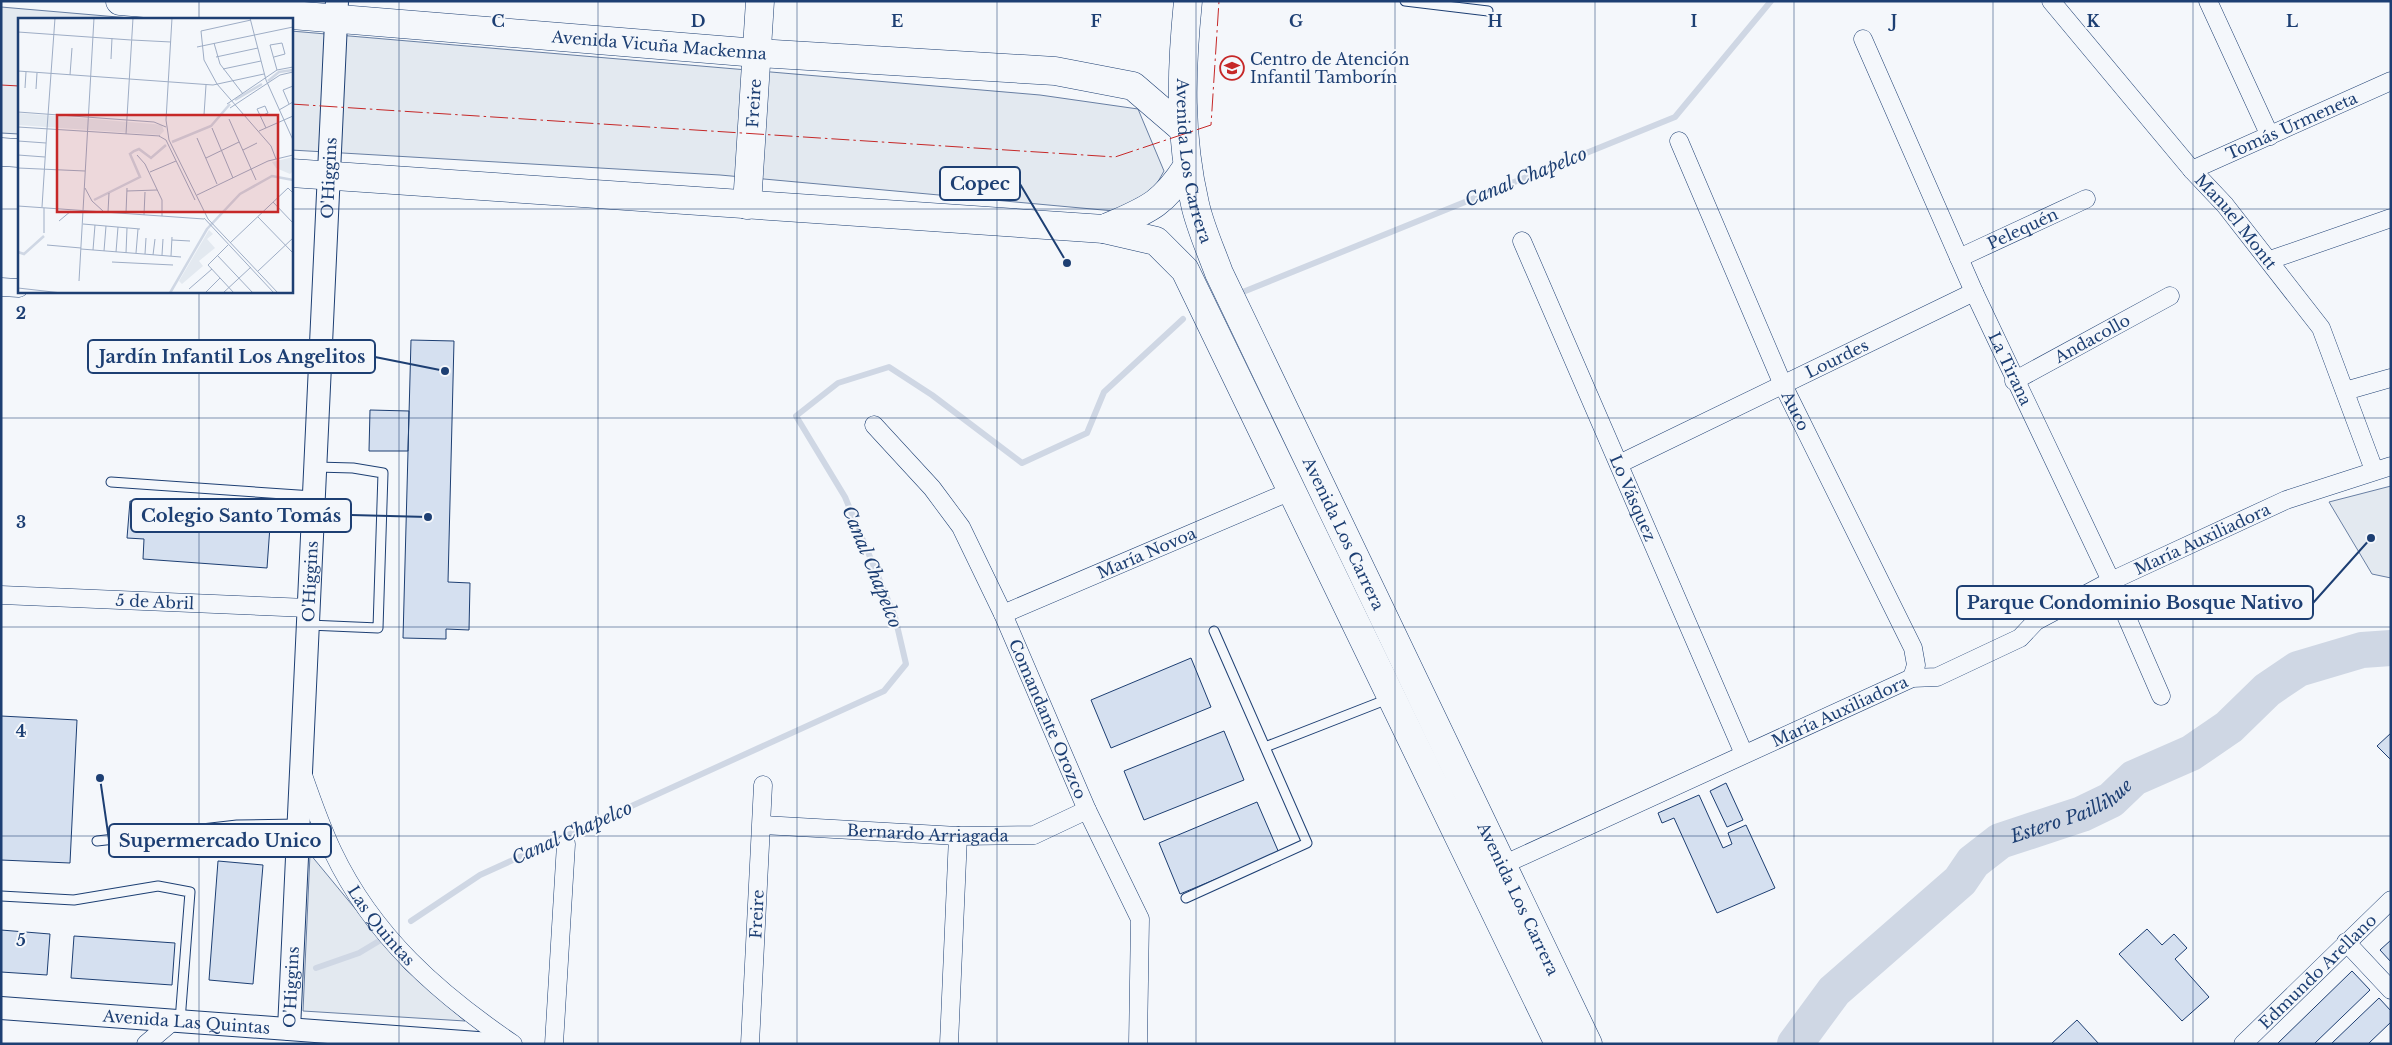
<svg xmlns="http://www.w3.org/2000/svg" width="2392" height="1045" viewBox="0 0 2392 1045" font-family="'Libre Baskerville',serif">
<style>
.green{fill:#e3e9f0;stroke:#687fa3}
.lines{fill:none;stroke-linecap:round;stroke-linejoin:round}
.stream{stroke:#cfd7e4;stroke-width:6}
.river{stroke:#cfd7e4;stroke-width:36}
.building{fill:#d5e0f0;stroke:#1d3f73}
.service-casing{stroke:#1d3f73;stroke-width:11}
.minor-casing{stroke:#1d3f73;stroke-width:19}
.tertiary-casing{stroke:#1d3f73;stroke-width:24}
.primary-casing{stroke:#1d3f73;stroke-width:29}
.service{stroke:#f4f7fb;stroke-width:9}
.minor{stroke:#f4f7fb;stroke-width:18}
.tertiary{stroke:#f4f7fb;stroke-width:22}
.primary{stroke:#f4f7fb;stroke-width:28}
.power{stroke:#c62828;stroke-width:1;stroke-dasharray:18 4 2.5 4;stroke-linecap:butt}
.grid{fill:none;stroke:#1d3f73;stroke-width:1;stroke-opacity:0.55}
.labels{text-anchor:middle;stroke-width:4;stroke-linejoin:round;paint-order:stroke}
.street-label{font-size:16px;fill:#1d3f73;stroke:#f4f7fb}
.poi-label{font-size:16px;fill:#1d3f73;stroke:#f4f7fb;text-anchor:start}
.water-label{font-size:18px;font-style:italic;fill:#1d3f73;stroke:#f4f7fb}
.inset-river{fill:none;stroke:#cfd7e4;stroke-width:2.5}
.inset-road{fill:none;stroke:#9eadc5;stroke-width:1}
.view{fill:#c62828;fill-opacity:0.15;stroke:#c62828;stroke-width:2.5}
.inset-edge{fill:none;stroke:#1d3f73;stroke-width:2.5}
.grid-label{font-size:16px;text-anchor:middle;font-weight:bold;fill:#1d3f73;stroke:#f4f7fb;stroke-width:4;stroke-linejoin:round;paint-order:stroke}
.leader{fill:none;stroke:#1d3f73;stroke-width:2}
.callout-dot{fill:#1d3f73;stroke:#f4f7fb;stroke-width:2}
.callout{fill:#f4f7fb;stroke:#1d3f73;stroke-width:2}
.callout-label{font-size:18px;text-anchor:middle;font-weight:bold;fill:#1d3f73}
</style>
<rect width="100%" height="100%" fill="#f4f7fb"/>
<path class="green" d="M 1,7 L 141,19 L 19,19 L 19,134 L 1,133 Z
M 291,31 L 1040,95 L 1138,109 L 1164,171 L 1146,203 L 1114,211 L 720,175 L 291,150 Z
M 2391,486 L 2391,578 L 2372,574 L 2329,502 Z
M 310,854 L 405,969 L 465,1021 L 303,1011 Z"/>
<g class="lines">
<path class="stream" d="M 1238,294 L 1675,117 L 1771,1
M 411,921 L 480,875 L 884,691 L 906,664 L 895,617 L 845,497 L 796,416 L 838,383 L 889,367 L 932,395 L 1022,463 L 1087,433 L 1104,392 L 1183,319
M 316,968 L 359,953 L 379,941"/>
<path class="river" id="s1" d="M 1795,1044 L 1834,991 L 1960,881 L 1973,862 L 2000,841 L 2082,814 L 2111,800 L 2134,778 L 2191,753 L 2229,727 L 2267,690 L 2298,669 L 2362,650 L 2391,648"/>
</g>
<path class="building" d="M 411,340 L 454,341 L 448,582 L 470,583 L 469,630 L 446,629 L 446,639 L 403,638 Z
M 370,410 L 409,411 L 408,451 L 369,451 Z
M 130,501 L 271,512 L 267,568 L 143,559 L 144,539 L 127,538 Z
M 1191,658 L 1211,707 L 1111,748 L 1091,700 Z
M 1,716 L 77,720 L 70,863 L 1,860 Z
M 1224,731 L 1244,780 L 1144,820 L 1124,771 Z
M 2391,733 L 2391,760 L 2377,746 Z
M 1726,783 L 1743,820 L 1727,827 L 1710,791 Z
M 1699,795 L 1723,848 L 1732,844 L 1728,833 L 1746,825 L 1775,888 L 1717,913 L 1674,818 L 1662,823 L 1658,813 Z
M 1257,802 L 1279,853 L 1180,894 L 1159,843 Z
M 218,861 L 263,865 L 253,984 L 209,980 Z
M 2147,929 L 2162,945 L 2174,934 L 2187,948 L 2175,959 L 2209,997 L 2182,1021 L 2119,954 Z
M 1,930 L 50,934 L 47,975 L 1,972 Z
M 74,936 L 175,943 L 172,985 L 71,978 Z
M 2391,940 L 2391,962 L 2380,950 Z
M 2352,971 L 2370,990 L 2314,1044 L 2277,1044 Z
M 2379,998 L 2391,1011 L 2391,1022 L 2368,1044 L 2331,1044 Z
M 2077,1020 L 2099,1044 L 2051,1044 Z"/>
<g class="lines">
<g class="service-casing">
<path id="service" d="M 1405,1 L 1488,11
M 111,482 L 313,496
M 309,625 L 378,628 L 383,473 L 353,468 L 316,467
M 1265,747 L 1388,699
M 97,841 L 237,825 L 298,824
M 1,896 L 74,900 L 158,886 L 190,892 L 180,1021
M 1186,898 L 1307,843 L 1214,631"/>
</g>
<g class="minor-casing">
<g id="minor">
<path id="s2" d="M 2051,1 L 2192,170 L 2225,205 L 2321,328 L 2374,470"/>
<path d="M 2208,1 L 2270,136"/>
<path id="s3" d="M 1863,39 L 1974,292 L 2111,581 L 2161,696"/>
<path id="s4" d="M 1679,141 L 1783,385 L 1913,648 L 1916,665 L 1912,678"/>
<path id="s5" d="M 2192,170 L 2391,81"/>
<path id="s6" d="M 1522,241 L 1744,754"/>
<path id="s7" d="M 1959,258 L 2086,199"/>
<path d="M 2270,260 L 2391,218"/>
<path d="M 1,287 L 19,288"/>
<path id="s8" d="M 2014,381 L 2170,296"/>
<path d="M 2345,391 L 2391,378"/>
<path id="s9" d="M 874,425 L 932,488 L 961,527 L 1003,614 L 1087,810 L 1140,919 L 1138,1044"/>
<path id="s10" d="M 1619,464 L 1974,292"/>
<path id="s11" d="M 1,595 L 308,608"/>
<path id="s12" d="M 1003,614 L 1291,491"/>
<path id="s13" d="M 303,775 C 312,801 321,827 333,852 C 373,936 438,993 513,1044"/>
<path id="s14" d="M 763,825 L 958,836 L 1034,835 L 1087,810"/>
<path id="s15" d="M 1494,869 L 1912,678 L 1937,677 L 2020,638 L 2036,621 L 2111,581 L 2286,500 L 2391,466"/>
<path d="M 2346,942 L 2391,990"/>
<path d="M 146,1044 L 173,1021"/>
<path d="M 554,1044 L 566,844"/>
<path id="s16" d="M 750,1044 L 763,785"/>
<path d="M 949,1044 L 958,836"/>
<path id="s17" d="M 2243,1044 L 2391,900"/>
</g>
</g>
<g class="tertiary-casing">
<g id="tertiary">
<path id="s18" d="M 1,1008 L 491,1044"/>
<path id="s19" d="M 289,1029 L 337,1"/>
</g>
</g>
<g class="primary-casing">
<g id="primary">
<path id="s20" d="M 120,1 L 757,53 L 1055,71 L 1133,86 L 1183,129"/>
<path id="s21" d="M 1188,1 C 1181,70 1179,136 1195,204 C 1200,227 1211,251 1219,273 L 1588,1044"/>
<path d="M 1,152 L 19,153"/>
<path d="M 291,173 L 1104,229 C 1146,210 1161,207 1187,167"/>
<path id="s22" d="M 747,205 L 760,1"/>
<path d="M 1104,229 L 1156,241 L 1185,270 L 1559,1044"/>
</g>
</g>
<use href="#service" class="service"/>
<use href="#minor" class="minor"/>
<use href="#tertiary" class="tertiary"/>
<use href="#primary" class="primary"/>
<path class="power" d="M 1,85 L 19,86
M 291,104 L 1115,157 L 1211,125 L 1219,1"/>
</g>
<path class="grid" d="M 199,1 L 199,19M 399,1 L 399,1044M 598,1 L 598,1044M 797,1 L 797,1044M 997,1 L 997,1044M 1196,1 L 1196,1044M 1395,1 L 1395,1044M 1595,1 L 1595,1044M 1794,1 L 1794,1044M 1993,1 L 1993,1044M 2193,1 L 2193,1044M 1,209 L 19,209M 291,209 L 2391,209M 199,291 L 199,1044M 1,418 L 2391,418M 1,627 L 2391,627M 1,836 L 2391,836"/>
<defs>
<g id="school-ring" transform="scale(1.25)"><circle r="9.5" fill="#f4f7fb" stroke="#c62828" stroke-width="1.5"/><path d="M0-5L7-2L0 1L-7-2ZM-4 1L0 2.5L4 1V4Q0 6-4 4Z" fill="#c62828"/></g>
</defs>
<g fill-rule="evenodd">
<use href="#school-ring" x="1232" y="68"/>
</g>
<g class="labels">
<g class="street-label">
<text dy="6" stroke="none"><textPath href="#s20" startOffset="541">Avenida Vicuña Mackenna</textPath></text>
<text dy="6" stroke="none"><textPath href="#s22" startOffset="102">Freire</textPath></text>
<text dy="6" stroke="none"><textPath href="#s5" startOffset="109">Tomás Urmeneta</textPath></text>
<text dy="6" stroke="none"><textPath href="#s21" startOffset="161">Avenida Los Carrera</textPath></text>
<text dy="6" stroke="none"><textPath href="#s19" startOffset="852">O'Higgins</textPath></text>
<text dy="6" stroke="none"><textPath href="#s2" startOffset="288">Manuel Montt</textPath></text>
<text dy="6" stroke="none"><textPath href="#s7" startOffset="70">Pelequén</textPath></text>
<text dy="6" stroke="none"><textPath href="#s8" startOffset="89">Andacollo</textPath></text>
<text dy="6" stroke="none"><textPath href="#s10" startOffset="242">Lourdes</textPath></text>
<text dy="6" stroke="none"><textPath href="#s3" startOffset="361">La Tirana</textPath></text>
<text dy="6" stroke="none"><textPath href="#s4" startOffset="294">Auco</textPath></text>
<text dy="6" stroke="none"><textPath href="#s6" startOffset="280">Lo Vásquez</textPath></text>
<text dy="6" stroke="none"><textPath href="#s21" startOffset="566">Avenida Los Carrera</textPath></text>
<text dy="6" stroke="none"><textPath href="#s15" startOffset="785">María Auxiliadora</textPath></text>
<text dy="6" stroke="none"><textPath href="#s12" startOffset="156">María Novoa</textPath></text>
<text dy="6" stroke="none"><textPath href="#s19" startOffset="448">O'Higgins</textPath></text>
<text dy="6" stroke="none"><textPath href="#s11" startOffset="154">5 de Abril</textPath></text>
<text dy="6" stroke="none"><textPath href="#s15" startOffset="380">María Auxiliadora</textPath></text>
<text dy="6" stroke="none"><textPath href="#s9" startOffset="345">Comandante Orozco</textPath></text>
<text dy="6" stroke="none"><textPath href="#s14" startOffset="165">Bernardo Arriagada</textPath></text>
<text dy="6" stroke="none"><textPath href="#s21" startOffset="971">Avenida Los Carrera</textPath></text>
<text dy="6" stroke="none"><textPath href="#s16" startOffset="130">Freire</textPath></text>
<text dy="6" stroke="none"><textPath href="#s13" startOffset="171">Las Quintas</textPath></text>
<text dy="6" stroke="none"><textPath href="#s17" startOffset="104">Edmundo Arellano</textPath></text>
<text dy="6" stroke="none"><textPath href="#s19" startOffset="42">O'Higgins</textPath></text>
<text dy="6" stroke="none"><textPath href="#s18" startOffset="186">Avenida Las Quintas</textPath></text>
</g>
<g class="poi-label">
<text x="1250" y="65">Centro de Atención<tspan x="1250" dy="18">Infantil Tamborín</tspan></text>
</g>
<g class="water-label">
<text transform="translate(1526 177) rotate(-22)" y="6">Canal Chapelco</text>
<text transform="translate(872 567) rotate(68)" y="6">Canal Chapelco</text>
<text dy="6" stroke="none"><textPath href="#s1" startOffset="368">Estero Paillihue</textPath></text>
<text transform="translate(572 833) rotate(-24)" y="6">Canal Chapelco</text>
</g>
</g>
<g transform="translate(18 18)">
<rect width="275" height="275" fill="#f4f7fb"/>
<path d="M 0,95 L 136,106 L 144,107 L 146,113 L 142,117 L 0,107 ZM 275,139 L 275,153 L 272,156 L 258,150 L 254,144 ZM 191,212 L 195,216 L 189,221 L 197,230 L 181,243 L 185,248 L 164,266 L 161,263 Z" fill="#e3e9f0"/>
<path class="inset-river" d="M 250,63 L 261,54 L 275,52M 217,82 L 244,66M 154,124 L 193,108 L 212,86M 76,182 L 122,159 L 112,136 L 116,133 L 121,131 L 133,140 L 148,127M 0,234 L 6,236 L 26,218M 152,275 L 189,211 L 222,176 L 254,158 L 275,162"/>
<path class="inset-road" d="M 154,0 L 148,102 L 151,122 L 190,201 L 260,275M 232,0 L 248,62 L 275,122M 233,2 L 183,13 L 186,42 L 199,66 L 253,128 L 258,141M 0,14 L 113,22M 114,22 L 153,24M 196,25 L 202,46 L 225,76M 179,29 L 275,9M 198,39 L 240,30M 256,39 L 267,36 L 264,25 L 252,27 L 259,52M 93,41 L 94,20M 205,51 L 243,43M 0,53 L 195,67 L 246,56M 52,57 L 54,30M 7,70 L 8,54M 18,71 L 19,55M 209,86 L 259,52 L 275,49M 271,86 L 265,72 L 275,68M 212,90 L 262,57 L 275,54M 261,92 L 275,84M 0,94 L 136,104 L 148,109M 186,97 L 188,67M 243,98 L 250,95 L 247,88 L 239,91 L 248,110M 211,101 L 238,162M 0,109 L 142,118M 194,110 L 215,160M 29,111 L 37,0M 241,113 L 275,98M 108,116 L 115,0M 141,118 L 148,122 L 177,182M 179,120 L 199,166M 0,123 L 28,125M 225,132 L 239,125M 0,137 L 27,139M 119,137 L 127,146 L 144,182 L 144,198M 188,140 L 221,124M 0,150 L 67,153M 132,154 L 158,143M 67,170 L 74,183 L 85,193M 109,173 L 139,172M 179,177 L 250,143 L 275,137M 255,184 L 275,205M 0,188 L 186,201M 24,189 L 29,111M 90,194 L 91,175M 108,195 L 109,170M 126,197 L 127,174M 240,199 L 275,235M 186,200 L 256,275M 41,203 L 53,193M 65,206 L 122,211M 26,215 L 26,190M 154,222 L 172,223M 212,225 L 270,170 L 275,175M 29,227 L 63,230M 210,227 L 190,247 L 216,275M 63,231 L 163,239M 75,232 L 77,207M 86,233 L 88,208M 98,234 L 100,209M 108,235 L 109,210M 118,235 L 120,211M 127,236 L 128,220M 135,237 L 137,221M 144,237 L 145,221M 199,237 L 235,275M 153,238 L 154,219M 94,244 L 155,247M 240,253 L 275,220M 61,263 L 76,0M 0,270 L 44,275M 171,271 L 194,251M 187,275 L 202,260M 205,275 L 233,249"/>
<path class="view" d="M 39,97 L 260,97 L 260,194 L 39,194 Z"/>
<rect width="275" height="275" class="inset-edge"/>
</g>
<g class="grid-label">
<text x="498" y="27">C</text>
<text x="698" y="27">D</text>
<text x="897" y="27">E</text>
<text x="1096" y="27">F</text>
<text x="1296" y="27">G</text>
<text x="1495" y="27">H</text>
<text x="1694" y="27">I</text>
<text x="1894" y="27">J</text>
<text x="2093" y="27">K</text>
<text x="2292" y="27">L</text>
<text x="21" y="319">2</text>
<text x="21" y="528">3</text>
<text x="21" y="737">4</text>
<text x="21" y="946">5</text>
</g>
<path class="leader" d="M1067 263L1020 184M445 371L375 357M428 517L351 515M2371 538L2313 603M100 778L109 840"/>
<g class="callout-dot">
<circle cx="1067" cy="263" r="5"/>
<circle cx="445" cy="371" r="5"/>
<circle cx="428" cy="517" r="5"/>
<circle cx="2371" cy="538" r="5"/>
<circle cx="100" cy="778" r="5"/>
</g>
<g class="callout">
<rect x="940" y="167" width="80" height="33" rx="5"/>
<rect x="88" y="340" width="287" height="33" rx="5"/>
<rect x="131" y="499" width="220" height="33" rx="5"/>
<rect x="1957" y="586" width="356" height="33" rx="5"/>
<rect x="109" y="824" width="222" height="33" rx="5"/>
</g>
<g class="callout-label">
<text x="980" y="190">Copec</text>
<text x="232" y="363">Jardín Infantil Los Angelitos</text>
<text x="241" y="522">Colegio Santo Tomás</text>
<text x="2135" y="609">Parque Condominio Bosque Nativo</text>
<text x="220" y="847">Supermercado Unico</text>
</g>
<rect width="2392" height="1045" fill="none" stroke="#1d3f73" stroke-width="5"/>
</svg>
